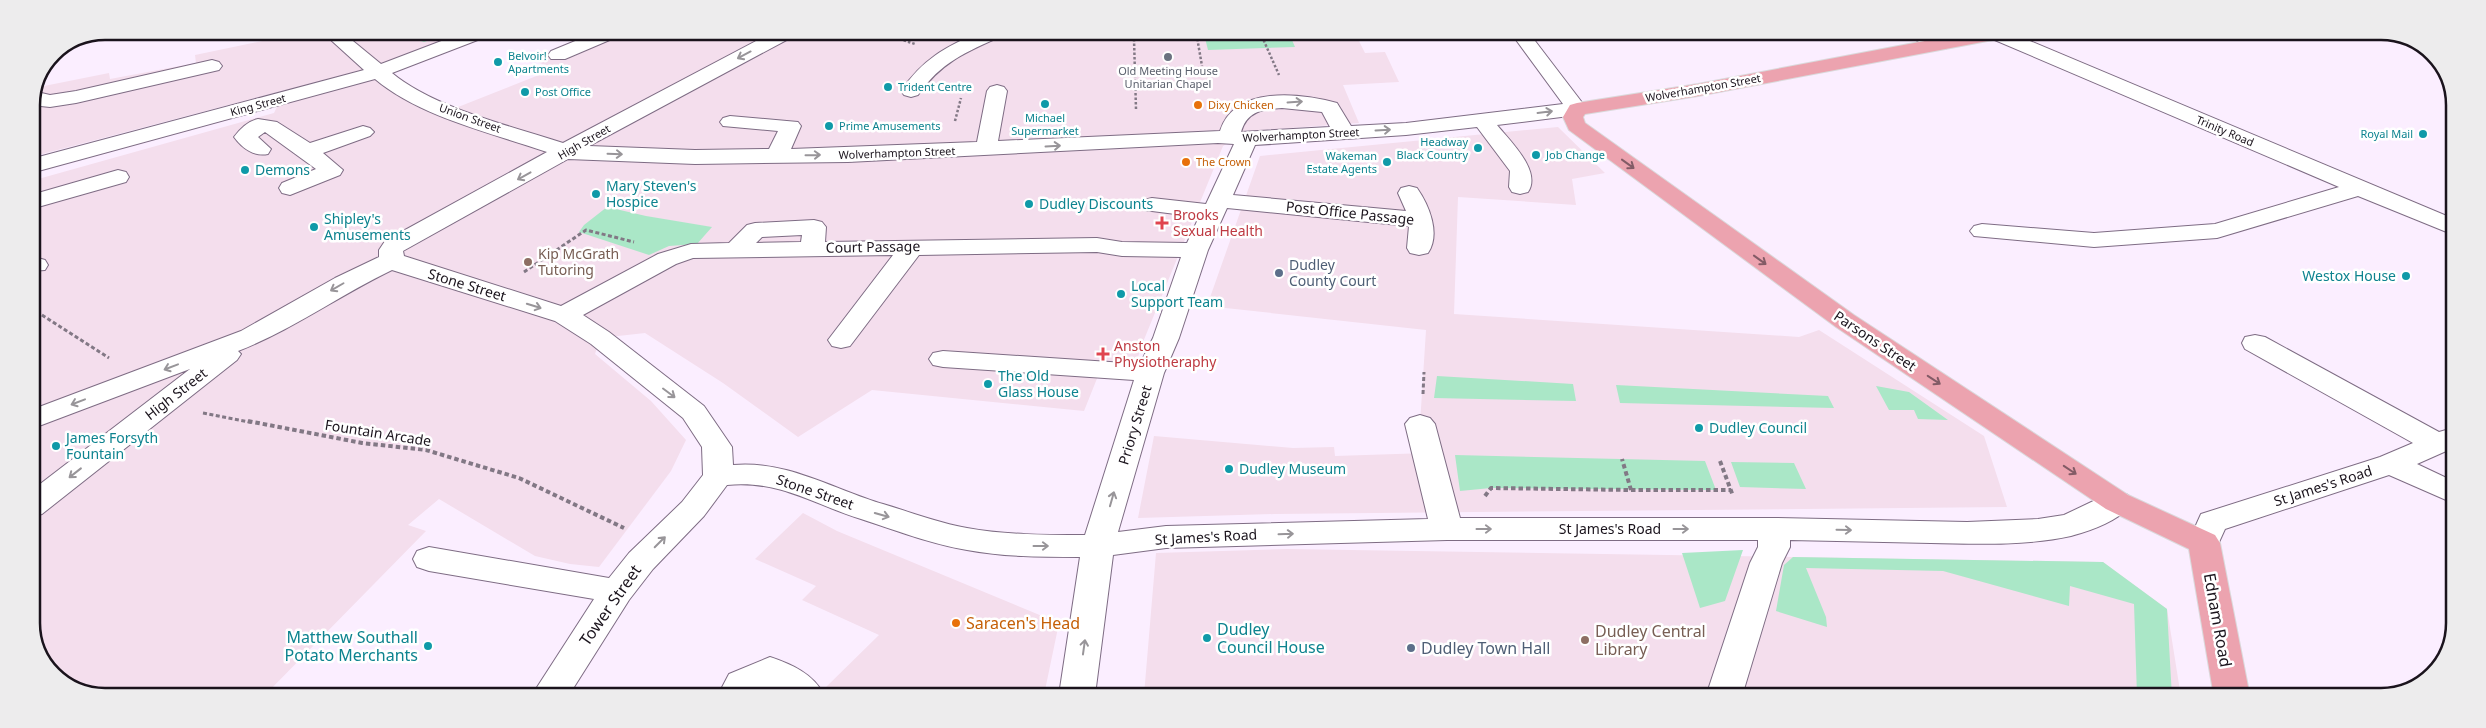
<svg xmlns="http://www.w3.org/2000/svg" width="2486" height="728" viewBox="0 0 2486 728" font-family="'Noto Sans',sans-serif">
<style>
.commercial{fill:#f4deed}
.green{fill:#aae7c7}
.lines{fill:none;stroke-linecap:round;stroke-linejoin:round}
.minor-casing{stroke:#7e6c84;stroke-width:2}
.major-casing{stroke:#dad9db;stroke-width:2}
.path-far2{stroke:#827885;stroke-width:2.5;stroke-dasharray:2.5 2;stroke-linecap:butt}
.path-far1{stroke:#827885;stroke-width:3;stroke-dasharray:4 2.5;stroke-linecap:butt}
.path{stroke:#827885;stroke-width:4;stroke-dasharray:4.5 3;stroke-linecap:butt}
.minor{fill:#fff;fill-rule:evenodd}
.major{fill:#eca3af;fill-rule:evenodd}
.oneway{stroke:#989599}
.oneway2{stroke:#835b66}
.worship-dot{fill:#6b7280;stroke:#fff;stroke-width:2}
.culture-dot{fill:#0f9aa8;stroke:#fff;stroke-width:2}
.food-dot{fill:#e8710a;stroke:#fff;stroke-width:2}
.health-dot{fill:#e0444e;stroke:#fff;stroke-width:2}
.education-dot{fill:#8d6e63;stroke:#fff;stroke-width:2}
.service-dot{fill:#5c6f8a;stroke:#fff;stroke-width:2}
.labels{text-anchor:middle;stroke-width:5;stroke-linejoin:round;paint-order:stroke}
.far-culture-label{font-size:11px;fill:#0d838f;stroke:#fff;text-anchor:start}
.far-worship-label{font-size:11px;fill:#5b616d;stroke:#fff}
.far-street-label{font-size:11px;fill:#1a131c;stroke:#fff}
.far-food-label{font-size:11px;fill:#c56008;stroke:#fff;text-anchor:start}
.culture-label{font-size:14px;fill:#0d838f;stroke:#fff;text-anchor:start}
.street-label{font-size:14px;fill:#1a131c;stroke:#fff}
.health-label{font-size:14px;fill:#be3a42;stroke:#fff;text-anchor:start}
.education-label{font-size:14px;fill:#785e54;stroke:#fff;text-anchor:start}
.service-label{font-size:14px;fill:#4e5e75;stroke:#fff;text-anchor:start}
.near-street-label{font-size:16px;fill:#1a131c;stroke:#fff}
.near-food-label{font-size:16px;fill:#c56008;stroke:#fff;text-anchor:start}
.near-culture-label{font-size:16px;fill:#0d838f;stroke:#fff;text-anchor:start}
.near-education-label{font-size:16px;fill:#785e54;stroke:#fff;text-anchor:start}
.near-service-label{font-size:16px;fill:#4e5e75;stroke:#fff;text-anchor:start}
.rim{fill:none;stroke:#1a131c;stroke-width:2.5}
</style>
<rect width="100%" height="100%" fill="#fbeeff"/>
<path class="commercial" d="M 296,31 L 481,32 L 379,72 L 448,111 L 554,69 L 533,60 L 586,39 L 562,32 L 1176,32 L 1178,34 L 1207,32 L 1355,33 L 1365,53 L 1385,52 L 1399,82 L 1343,85 L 1359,123 L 1248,131 L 1223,146 L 1141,347 L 1135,368 L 1098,376 L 1084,411 L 872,390 L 798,437 L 723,383 L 645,333 L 600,338 L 595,354 L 651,401 L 686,440 L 671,471 L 599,567 L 570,564 L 535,556 L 439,499 L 408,525 L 426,531 L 265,695 L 86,694 L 49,671 L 31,628 L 31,181 L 274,113 L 285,90 L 31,157 L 31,105 L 39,87 L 109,73 L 110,79 L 196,63 L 195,55 L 286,36 Z
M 1558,127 L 1605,173 L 1572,179 L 1576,205 L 1458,197 L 1454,314 L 1799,337 L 1819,330 L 1984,436 L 2007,507 L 1275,514 L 1138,518 L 1154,436 L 1293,448 L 1334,447 L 1335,456 L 1427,453 L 1420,424 L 1426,330 L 1207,306 L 1260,156 Z
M 803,513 L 837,531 L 1059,623 L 1044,695 L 831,695 L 824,689 L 879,635 L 802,600 L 816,586 L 755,559 Z
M 1287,549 L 2103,562 L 2167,609 L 2181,697 L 1144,695 L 1156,553 Z"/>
<path class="green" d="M 394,32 L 455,32 L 424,42 Z
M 1176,32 L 1289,33 L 1295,47 L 1208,50 L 1204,34 L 1178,34 Z
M 607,207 L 646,216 L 712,227 L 697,244 L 669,246 L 649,255 L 579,232 L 584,225 Z
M 1437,376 L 1573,384 L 1576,401 L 1434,398 Z
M 1616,385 L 1828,396 L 1834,408 L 1620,403 Z
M 1876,386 L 1909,392 L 1948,420 L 1918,419 L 1914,410 L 1889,410 Z
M 1455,455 L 1705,461 L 1716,490 L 1491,488 L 1460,491 Z
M 1731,462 L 1794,463 L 1806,489 L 1740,487 Z
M 1743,550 L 1725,601 L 1700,608 L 1682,553 Z
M 1793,557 L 2103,562 L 2167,609 L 2172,697 L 2137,696 L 2134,604 L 2070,586 L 2069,606 L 1943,571 L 1806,568 L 1826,617 L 1827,627 L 1776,611 L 1784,565 Z"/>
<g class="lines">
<g class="minor-casing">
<path id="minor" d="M 321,31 L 342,32 L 381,64 L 465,32 L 490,32 L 488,36 L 392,73 C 434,108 511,126 563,143 L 773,32 L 796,32 L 794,36 L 589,146 L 695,150 L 769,149 L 778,131 L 723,126 L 720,122 L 723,118 L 730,116 L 798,122 L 801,126 L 791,149 L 977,142 L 987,91 L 990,87 L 997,85 L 1004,87 L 1007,91 L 998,141 L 1220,131 C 1235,85 1300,93 1337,103 L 1351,126 L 1406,123 L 1563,104 L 1511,33 L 1529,33 L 1587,109 L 1584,113 L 1577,115 L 1497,125 C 1510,141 1542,171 1528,192 L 1520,194 L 1512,192 L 1509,187 L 1510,171 L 1477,127 L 1406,135 L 1255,145 L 1233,195 L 1406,211 L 1398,193 L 1401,188 L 1409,186 L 1417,188 C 1429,205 1441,234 1428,253 L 1419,255 L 1410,253 L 1407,248 L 1409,226 L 1227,208 L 1208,250 L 1179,338 L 1164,373 L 1118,532 L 1166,526 L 1428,519 L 1405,424 L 1410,418 L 1420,415 L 1430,418 L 1435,424 L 1460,518 L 1774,518 L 1967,522 L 2038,519 L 2064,515 L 2106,495 L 2117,492 L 2128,495 L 2133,502 C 2122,520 2090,531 2071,536 C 2026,546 1976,544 1931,543 C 1884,542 1837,541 1790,540 L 1790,547 L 1782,563 L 1742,696 L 1706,696 L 1750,563 L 1758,547 L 1758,540 L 1447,540 L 1166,548 L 1113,555 L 1095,695 L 1059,695 L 1080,557 C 1042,557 1004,557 967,550 C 931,544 895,530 861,519 C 812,504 781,480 727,485 L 704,516 L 653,569 L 629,600 L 569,695 L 532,695 L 594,599 L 429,571 L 417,567 L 413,559 L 417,551 L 429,547 L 609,578 L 629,553 L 682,502 L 703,475 L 702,447 L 683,418 L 591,344 L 555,321 L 392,270 C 340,295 292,330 238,351 L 241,354 L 237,360 L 42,514 L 31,517 L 31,491 L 190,369 L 31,429 L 31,410 L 241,331 L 335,278 L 379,257 L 379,250 L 385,241 L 547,152 C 492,133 420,117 375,79 L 31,173 L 31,159 L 364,70 ZM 1282,108 L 1322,112 L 1330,127 L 1241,132 C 1247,111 1263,109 1282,108 ZM 1218,143 L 1234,144 L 1206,204 L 1152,198 L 1144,200 L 1140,205 L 1144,210 L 1199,217 L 1187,243 L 1122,242 L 1097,238 L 825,242 L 826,227 L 822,222 L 814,220 L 755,223 L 747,225 L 729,243 L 691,244 L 658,254 L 561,306 L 404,256 L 403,251 L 568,159 L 695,164 L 848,162 ZM 802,235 L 801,242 L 756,243 L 762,237 ZM 1097,252 L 1122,256 L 1181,257 L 1153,338 L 1140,364 L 943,351 L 933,353 L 929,359 L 933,365 L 943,367 L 1134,380 L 1085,535 C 1046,535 1006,535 967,528 C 939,523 910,512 883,504 C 833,489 786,460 733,465 L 732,447 L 704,406 L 609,332 L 583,315 L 676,264 L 693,258 L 893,255 L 828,340 L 832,346 L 841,348 L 850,346 L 919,255 Z
M 597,32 L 621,32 L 619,36 L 565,59 L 551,59 L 548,55 L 551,51 Z
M 979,32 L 1004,32 L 1002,36 C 966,52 941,62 918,95 L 911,97 L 904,95 L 901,91 C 923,59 944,48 979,32 Z
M 1909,33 C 1923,33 1940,31 1949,44 L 1947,48 C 1935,51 1916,43 1909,33 Z
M 1988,33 L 2011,33 L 2454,219 L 2454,235 L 2358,196 L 2217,238 L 2094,247 L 1974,236 L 1970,231 L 1974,226 L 1982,224 L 2094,233 L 2215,224 L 2339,187 L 1990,38 Z
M 212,60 L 219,62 L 222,66 L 219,70 L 76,103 L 50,107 L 31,105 L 37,92 L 50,95 L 76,91 Z
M 258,119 L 277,122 L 310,143 L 363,126 L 370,128 L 374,132 L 370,136 L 323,153 L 343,170 L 340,175 L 290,195 L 282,193 L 279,188 L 282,183 L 316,169 L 265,132 L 258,137 L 271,149 L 268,154 C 254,157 242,148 234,137 C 240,129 248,121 258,119 Z
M 118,170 L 126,172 L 129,177 L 126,182 L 31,209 L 31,195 Z
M 31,256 L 45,260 L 48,265 L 45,270 L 31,271 Z
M 2255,335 L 2265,337 L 2439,432 L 2453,428 L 2453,448 L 2417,464 L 2453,481 L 2453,503 L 2389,475 L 2225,529 L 2215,551 L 2204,554 L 2193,551 L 2188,543 L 2201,514 L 2380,457 L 2413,443 L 2245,349 L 2242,343 L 2245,337 Z
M 770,657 C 791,664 814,674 824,695 L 782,695 L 769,687 L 754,695 L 718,695 L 729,674 Z"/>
</g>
<g class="major-casing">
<path id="major" d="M 1967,33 L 2007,33 L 2005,37 L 1998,39 L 1698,96 L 1585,114 L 1583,117 L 1585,123 L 1854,315 L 2128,495 L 2215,535 L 2220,543 L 2250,697 L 2214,697 L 2189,549 L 2106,509 L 1836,327 L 1569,130 L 1563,117 L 1570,105 L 1577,103 L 1698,84 Z"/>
</g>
<path class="path-far2" d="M 878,32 L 915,44
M 1260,32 L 1279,75
M 1136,109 L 1134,39 L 1197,37 L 1202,66
M 955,121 L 961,98"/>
<path class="path-far1" d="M 524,272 L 586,230 L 634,242
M 31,308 L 109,358
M 1423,394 L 1424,372
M 203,413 L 254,423"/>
<path class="path" d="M 248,421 L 362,443 L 426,450 L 519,478 L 624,528
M 1720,461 L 1733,496
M 1631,490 L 1731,490
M 1485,496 L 1491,488 L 1631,490 L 1622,459"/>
<use href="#minor" class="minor"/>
<use href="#major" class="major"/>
</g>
<defs><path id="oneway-shaft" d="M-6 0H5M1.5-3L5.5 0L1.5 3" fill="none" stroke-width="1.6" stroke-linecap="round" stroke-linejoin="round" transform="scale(1.25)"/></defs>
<g class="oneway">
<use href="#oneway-shaft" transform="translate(744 55) rotate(152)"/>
<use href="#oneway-shaft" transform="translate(1295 102) rotate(-4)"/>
<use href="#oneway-shaft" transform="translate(1545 112) rotate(-7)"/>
<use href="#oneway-shaft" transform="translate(1383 130) rotate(-3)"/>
<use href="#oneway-shaft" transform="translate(1053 146) rotate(-3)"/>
<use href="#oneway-shaft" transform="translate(615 154) rotate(2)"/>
<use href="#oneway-shaft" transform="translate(813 155) rotate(-1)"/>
<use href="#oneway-shaft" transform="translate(524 176) rotate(151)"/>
<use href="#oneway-shaft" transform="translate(337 287) rotate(150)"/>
<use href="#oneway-shaft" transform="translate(534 306) rotate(17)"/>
<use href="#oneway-shaft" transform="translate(171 367) rotate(159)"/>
<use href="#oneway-shaft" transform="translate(669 393) rotate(37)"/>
<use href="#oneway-shaft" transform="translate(78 402) rotate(159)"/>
<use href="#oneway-shaft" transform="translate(75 473) rotate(142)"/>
<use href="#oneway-shaft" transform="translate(1112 499) rotate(-74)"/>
<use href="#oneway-shaft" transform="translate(882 515) rotate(16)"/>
<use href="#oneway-shaft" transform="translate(1484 529)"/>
<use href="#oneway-shaft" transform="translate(1681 529)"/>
<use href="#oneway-shaft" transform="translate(1844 530) rotate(1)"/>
<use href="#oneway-shaft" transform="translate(1286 534) rotate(-2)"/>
<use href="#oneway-shaft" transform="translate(660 542) rotate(-45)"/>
<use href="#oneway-shaft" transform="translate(1041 546)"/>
<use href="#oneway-shaft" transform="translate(1084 647) rotate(-82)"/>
</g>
<g class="oneway2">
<use href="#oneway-shaft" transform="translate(1628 164) rotate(36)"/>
<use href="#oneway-shaft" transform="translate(1760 260) rotate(36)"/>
<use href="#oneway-shaft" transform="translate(1934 380) rotate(33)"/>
<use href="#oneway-shaft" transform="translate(2070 470) rotate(34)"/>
</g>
<circle class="worship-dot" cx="1168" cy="57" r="5"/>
<g class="culture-dot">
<circle cx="498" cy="62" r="5"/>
<circle cx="888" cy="87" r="5"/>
<circle cx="525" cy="92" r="5"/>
<circle cx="1045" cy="104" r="5"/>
<circle cx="829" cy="126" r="5"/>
<circle cx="2423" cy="134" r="5"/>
<circle cx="1478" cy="148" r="5"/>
<circle cx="1536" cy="155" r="5"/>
<circle cx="1387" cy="162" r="5"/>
<circle cx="245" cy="170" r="5"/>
<circle cx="596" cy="194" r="5"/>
<circle cx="1029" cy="204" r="5"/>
<circle cx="314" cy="227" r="5"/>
<circle cx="2406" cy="276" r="5"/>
<circle cx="1121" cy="294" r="5"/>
<circle cx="988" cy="384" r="5"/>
<circle cx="1699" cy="428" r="5"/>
<circle cx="56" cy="446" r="5"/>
<circle cx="1229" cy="469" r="5"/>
<circle cx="1207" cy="638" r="5"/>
<circle cx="428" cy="646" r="5"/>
</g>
<g class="food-dot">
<circle cx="1198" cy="105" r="5"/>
<circle cx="1186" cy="162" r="5"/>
<circle cx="956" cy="623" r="5"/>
</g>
<g class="health-dot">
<path d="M1159.5 215.5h5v5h5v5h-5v5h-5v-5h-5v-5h5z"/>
<path d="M1100.5 346.5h5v5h5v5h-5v5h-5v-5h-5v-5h5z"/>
</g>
<g class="education-dot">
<circle cx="528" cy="262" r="5"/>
<circle cx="1585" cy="640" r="5"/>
</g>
<g class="service-dot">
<circle cx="1279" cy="273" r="5"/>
<circle cx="1411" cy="648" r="5"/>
</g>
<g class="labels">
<g class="far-culture-label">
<text x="508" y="60">Belvoir!<tspan x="508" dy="13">Apartments</tspan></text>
<text x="898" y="91">Trident Centre</text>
<text x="535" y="96">Post Office</text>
<text x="1045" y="122" text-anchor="middle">Michael<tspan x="1045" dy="13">Supermarket</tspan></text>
<text x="839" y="130">Prime Amusements</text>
<text x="2413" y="138" text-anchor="end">Royal Mail</text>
<text x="1468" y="146" text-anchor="end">Headway<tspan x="1468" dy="13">Black Country</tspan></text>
<text x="1546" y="159">Job Change</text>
<text x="1377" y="160" text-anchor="end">Wakeman<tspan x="1377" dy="13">Estate Agents</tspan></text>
</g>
<g class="far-worship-label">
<text x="1168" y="75">Old Meeting House<tspan x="1168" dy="13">Unitarian Chapel</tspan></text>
</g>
<g class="far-street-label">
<text transform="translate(1703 88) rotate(-10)" y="4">Wolverhampton Street</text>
<text transform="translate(258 105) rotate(-15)" y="4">King Street</text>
<text transform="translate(470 118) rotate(20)" y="4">Union Street</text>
<text transform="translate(2225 131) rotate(23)" y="4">Trinity Road</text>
<text transform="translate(1301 135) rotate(-3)" y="4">Wolverhampton Street</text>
<text transform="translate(584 142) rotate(-30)" y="4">High Street</text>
<text transform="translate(897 153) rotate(-2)" y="4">Wolverhampton Street</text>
</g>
<g class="far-food-label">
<text x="1208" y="109">Dixy Chicken</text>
<text x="1196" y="166">The Crown</text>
</g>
<g class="culture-label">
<text x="255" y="175">Demons</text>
<text x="606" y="191">Mary Steven's<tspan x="606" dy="16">Hospice</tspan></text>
<text x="1039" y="209">Dudley Discounts</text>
<text x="324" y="224">Shipley's<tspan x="324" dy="16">Amusements</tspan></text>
<text x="2396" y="281" text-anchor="end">Westox House</text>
<text x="1131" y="291">Local<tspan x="1131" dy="16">Support Team</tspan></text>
<text x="998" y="381">The Old<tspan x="998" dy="16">Glass House</tspan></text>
<text x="1709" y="433">Dudley Council</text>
<text x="66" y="443">James Forsyth<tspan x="66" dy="16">Fountain</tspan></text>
<text x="1239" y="474">Dudley Museum</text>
</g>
<g class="street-label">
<text transform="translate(1350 213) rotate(6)" y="5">Post Office Passage</text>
<text transform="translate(873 247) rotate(-1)" y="5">Court Passage</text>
<text transform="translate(467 285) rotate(17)" y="5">Stone Street</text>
<text transform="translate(1875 341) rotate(34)" y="5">Parsons Street</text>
<text transform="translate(176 394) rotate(-38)" y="5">High Street</text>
<text transform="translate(1135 425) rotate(-73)" y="5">Priory Street</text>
<text transform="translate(378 433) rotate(9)" y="5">Fountain Arcade</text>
<text transform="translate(2323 486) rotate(-18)" y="5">St James's Road</text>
<text transform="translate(815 492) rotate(19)" y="5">Stone Street</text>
<text x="1610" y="534">St James's Road</text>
<text transform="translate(1206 537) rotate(-3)" y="5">St James's Road</text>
</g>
<g class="health-label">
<text x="1173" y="220">Brooks<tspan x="1173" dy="16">Sexual Health</tspan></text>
<text x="1114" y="351">Anston<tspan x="1114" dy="16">Physiotheraphy</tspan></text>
</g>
<g class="education-label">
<text x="538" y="259">Kip McGrath<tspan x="538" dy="16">Tutoring</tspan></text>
</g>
<g class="service-label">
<text x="1289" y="270">Dudley<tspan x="1289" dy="16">County Court</tspan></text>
</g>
<g class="near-street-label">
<text transform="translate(610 605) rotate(-55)" y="6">Tower Street</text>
<text transform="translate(2218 620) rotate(80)" y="6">Ednam Road</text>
</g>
<g class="near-food-label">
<text x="966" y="629">Saracen's Head</text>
</g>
<g class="near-culture-label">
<text x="1217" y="635">Dudley<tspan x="1217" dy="18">Council House</tspan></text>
<text x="418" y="643" text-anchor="end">Matthew Southall<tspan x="418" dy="18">Potato Merchants</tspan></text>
</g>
<g class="near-education-label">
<text x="1595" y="637">Dudley Central<tspan x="1595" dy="18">Library</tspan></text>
</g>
<g class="near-service-label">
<text x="1421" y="654">Dudley Town Hall</text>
</g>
</g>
<path d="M0 0H2486V728H0ZM105 40H2381A65 65 0 0 1 2446 105V623A65 65 0 0 1 2381 688H105A65 65 0 0 1 40 623V105A65 65 0 0 1 105 40Z" fill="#edeced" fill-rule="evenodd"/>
<path class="rim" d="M105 40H2381A65 65 0 0 1 2446 105V623A65 65 0 0 1 2381 688H105A65 65 0 0 1 40 623V105A65 65 0 0 1 105 40Z"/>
</svg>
